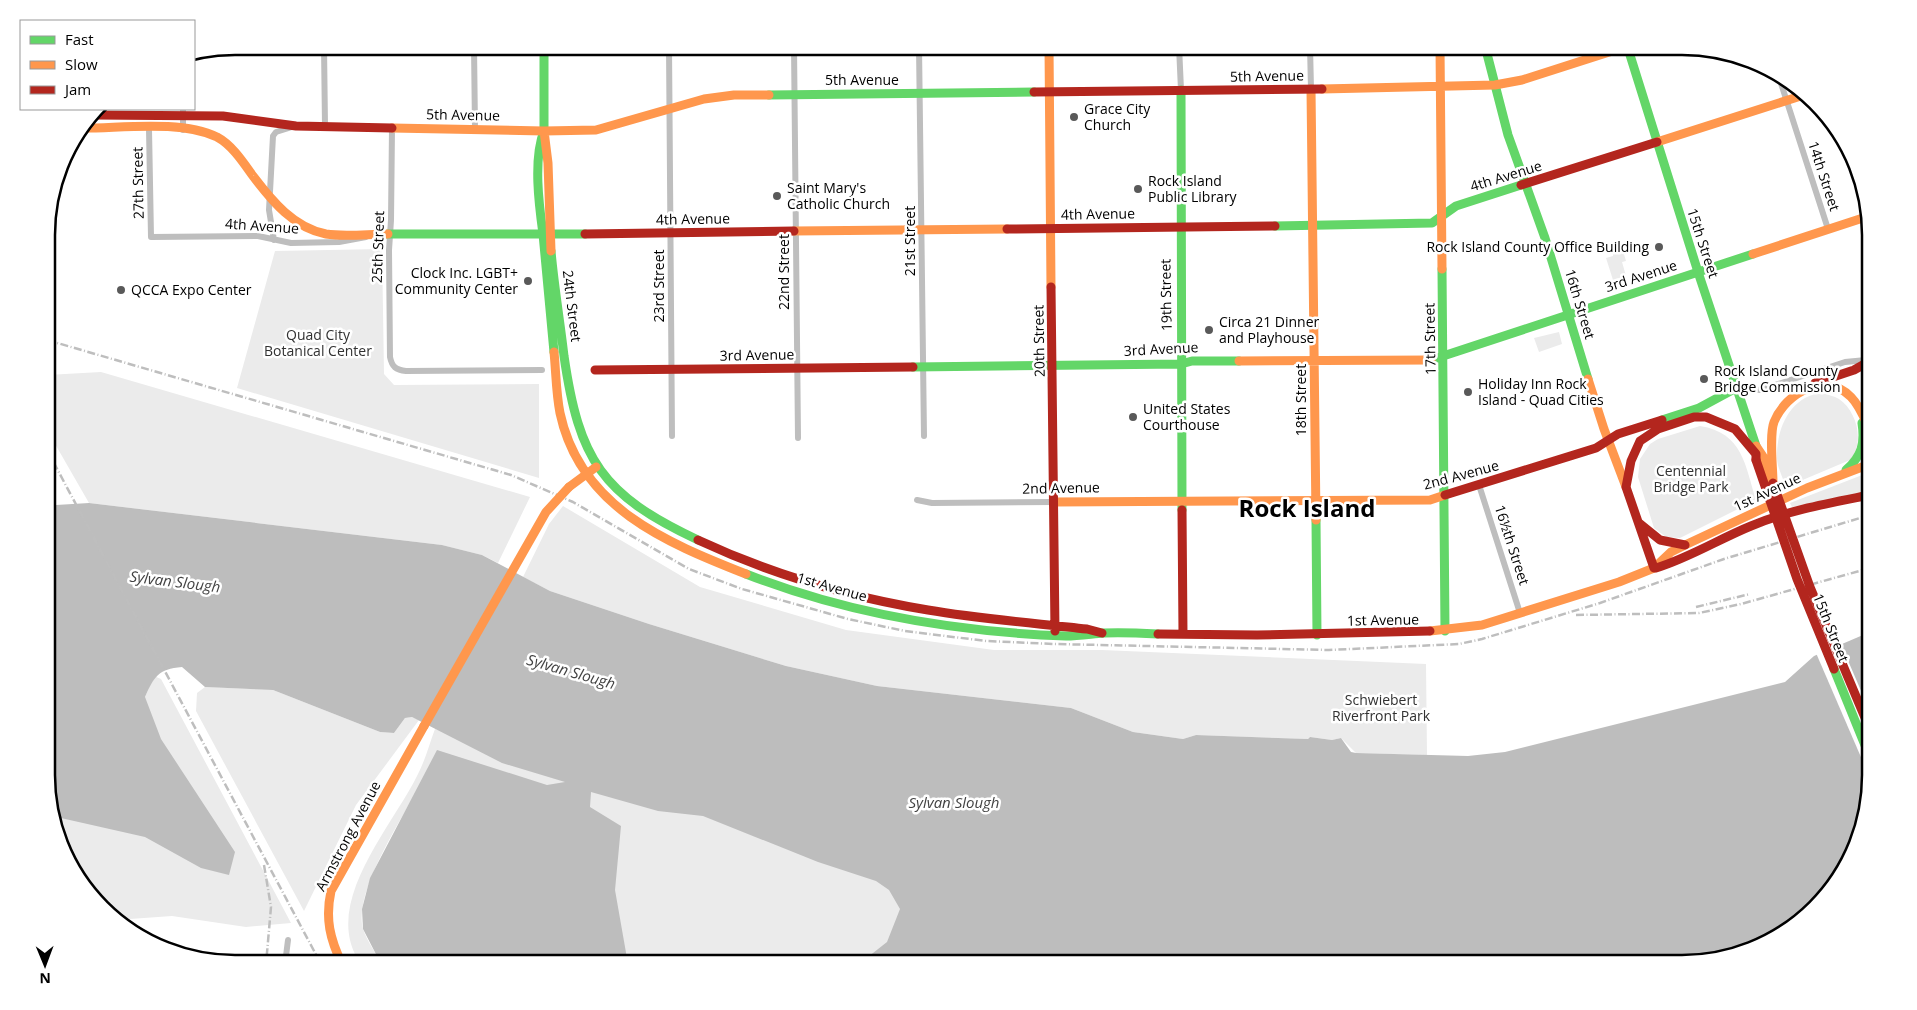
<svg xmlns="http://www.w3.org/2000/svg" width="1917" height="1010" viewBox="0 0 1917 1010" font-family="'Open Sans',sans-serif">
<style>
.green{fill:#ebebeb}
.water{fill:#bdbdbd}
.pier{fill:#fff}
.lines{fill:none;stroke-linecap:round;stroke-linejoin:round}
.street{stroke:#bebebe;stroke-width:6}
.fast{stroke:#63d668;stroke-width:9}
.slow{stroke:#ff974d;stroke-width:9}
.jam{stroke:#b3261e;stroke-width:9}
.rail{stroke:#bebebe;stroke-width:2.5;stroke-dasharray:8 2.5 1 2.5;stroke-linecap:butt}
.fast-bridge{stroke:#63d668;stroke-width:9}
.slow-bridge{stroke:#ff974d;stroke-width:9}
.jam-bridge{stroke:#b3261e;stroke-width:9}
.poi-dot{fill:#595959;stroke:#fff;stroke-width:2}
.labels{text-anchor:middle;stroke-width:5;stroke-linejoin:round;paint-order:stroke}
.street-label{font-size:14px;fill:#000;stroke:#fff}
.poi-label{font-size:14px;fill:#000;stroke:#fff;text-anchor:start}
.park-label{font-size:14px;fill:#313131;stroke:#fff}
.water-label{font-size:15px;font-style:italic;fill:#424242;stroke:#fff}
.town-label{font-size:24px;font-weight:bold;fill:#000;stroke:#fff}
.rim{fill:none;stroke:#000;stroke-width:2.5}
</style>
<rect width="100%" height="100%" fill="#fff"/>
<path class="green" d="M 382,249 L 384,374 L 394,385 L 539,384 L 539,478 L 237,388 L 275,251 Z
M 1618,251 L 1623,251 L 1626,261 L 1622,262 L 1626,276 L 1613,280 L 1606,258 L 1613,256 L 1613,253 Z
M 1559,332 L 1562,344 L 1539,352 L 1534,338 Z
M 101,372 L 530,497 L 498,563 L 482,555 L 442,545 L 89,503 L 47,430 L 47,375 Z
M 1823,393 C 1828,395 1834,396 1839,399 C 1857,411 1865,443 1850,460 L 1786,487 C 1783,478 1777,467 1777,458 C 1776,428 1791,395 1823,393 Z
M 1700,426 C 1743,433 1745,465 1756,500 L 1680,538 L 1666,537 L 1654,528 L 1638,477 L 1640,459 L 1650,444 L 1658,439 Z
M 1870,472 L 1870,491 L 1792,507 L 1790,503 Z
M 563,506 L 700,587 L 846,630 L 994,650 L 1102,650 L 1426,664 L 1427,755 L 1356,753 L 1341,738 L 1332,740 L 1310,737 L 1308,739 L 1196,735 L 1183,739 L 1133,732 L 1071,708 L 877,686 L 786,666 L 649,624 L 550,591 L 523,577 L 549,524 Z
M 154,676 L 161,679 L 291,923 L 246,927 L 172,916 L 130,919 L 130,926 L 85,890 L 61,847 L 48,800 L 145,697 Z
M 205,687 L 273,690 L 380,732 L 394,733 L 405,718 L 412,717 L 419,720 L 356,805 L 304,911 L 196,711 L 197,693 Z
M 435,729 L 623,786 L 914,884 L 900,964 L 607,964 L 418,788 C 401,821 353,892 363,929 C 367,941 376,953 381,964 L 361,964 C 319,906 392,827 417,776 C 425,761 429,745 435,729 Z"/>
<path class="water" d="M 47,503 L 56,505 L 89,503 L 442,545 L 482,555 L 550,591 L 649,624 L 786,666 L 877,686 L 1071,708 L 1133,732 L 1183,739 L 1196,735 L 1308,739 L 1310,737 L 1332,740 L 1341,738 L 1351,752 L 1356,753 L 1468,756 L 1505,752 L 1785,682 L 1814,656 L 1870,632 L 1871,775 L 1851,859 L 1824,900 L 1787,932 L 1742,954 L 1694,963 L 859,964 L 887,942 L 900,909 L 889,890 L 876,881 L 818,862 L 703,816 L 658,811 L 591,792 L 590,807 L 621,826 L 615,890 L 628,964 L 381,964 L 363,929 L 362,909 L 370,878 L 437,750 L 547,785 L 565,782 L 502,763 L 412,717 L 405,718 L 394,733 L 380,732 L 273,690 L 205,687 L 182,667 C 158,669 154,677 145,697 L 161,739 L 235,852 L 229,875 L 201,868 L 145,837 L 52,816 L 48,800 Z"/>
<path class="pier" d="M 1840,642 L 1871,714 L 1870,778 L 1816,653 Z"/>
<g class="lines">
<path class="street" d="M 324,46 L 325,126
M 474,46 L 475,129
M 669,46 L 672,436
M 794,46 L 798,438
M 919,46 L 924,436
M 1179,46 L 1181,90
M 1310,46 L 1311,89
M 1778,74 L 1828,229
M 183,109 L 183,130
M 392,128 L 391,220 L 389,250 L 390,357 C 392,367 396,370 406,371 L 542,370
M 149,129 L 151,237 L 258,236 L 291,243 L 339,242 L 366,237
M 274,240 L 269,210 L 273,136 L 276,132 L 292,127
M 1736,388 L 1760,390 L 1845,362 L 1866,360
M 1479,485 L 1520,613
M 917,500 L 932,503 L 1054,502
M 285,964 L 288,940"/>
<path class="fast" d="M 544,46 L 544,131 C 533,159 539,205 543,234 L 585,234
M 1485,46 L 1508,135 L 1545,238 L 1588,379
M 1631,46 L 1628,47 L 1630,55 L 1698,272 L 1756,446 L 1756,454
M 1181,90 L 1182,510
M 769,95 L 1034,92
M 1275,226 L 1432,223 L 1456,206 L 1521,185
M 388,234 L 543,234 L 554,352
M 551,251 C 554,286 560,321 564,356 C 579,460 602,495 698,540
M 1442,269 L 1445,631
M 1431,360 L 1753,254
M 913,367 L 1181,364 L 1192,361 L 1239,361
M 1662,420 L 1699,408 L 1736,388
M 1846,470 C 1862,456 1865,443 1862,423
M 1316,520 L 1317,635
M 746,574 C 848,614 957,632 1066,636 C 1079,636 1091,634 1104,633 C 1122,632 1140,633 1158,634"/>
<path class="slow" d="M 1049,46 L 1051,287
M 1440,46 L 1442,269
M 1311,89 L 1316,520
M 1322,89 L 1495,85 L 1522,80 L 1628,46
M 84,128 C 123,128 181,120 217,137 C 232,145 243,162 253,176 C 272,201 294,228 326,234 C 345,237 368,234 388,234
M 392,128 L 544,131 L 548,163 L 551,251
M 544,131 L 596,130 L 704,99 L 734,95 L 769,95
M 1657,142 L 1807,94
M 794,231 L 1007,229
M 1753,254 L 1869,216
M 554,352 C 556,372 556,393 560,413 C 580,507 665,542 746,574
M 1239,361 L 1431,360
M 1588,379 L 1604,429 L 1626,487
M 1756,446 L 1764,458 L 1771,479
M 1773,483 C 1773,468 1769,435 1774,422 C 1786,392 1826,371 1851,397 C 1860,406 1865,420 1870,431
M 569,487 L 596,467
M 1054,502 L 1430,500 L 1445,495
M 1654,568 L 1671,552 L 1685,545 L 1807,488 L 1870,464
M 1430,631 L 1482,625 L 1619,582 L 1654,568
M 342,964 C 330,939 325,919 331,891 L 424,726"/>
<path class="jam" d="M 1034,92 L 1322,89
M 94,115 L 223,116 L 296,126 L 392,128
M 1521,185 L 1657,142
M 1007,229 L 1275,226
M 585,234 L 794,231
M 1051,287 L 1055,631
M 595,370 L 913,367
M 1815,383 L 1854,370 L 1870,361
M 1445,495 L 1596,448 L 1618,434 L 1662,420
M 1182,510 L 1183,634
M 1639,523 L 1660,540 L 1685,545
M 698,540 C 771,574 849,597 928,610 C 980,619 1034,623 1087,629 L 1102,633
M 1654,568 L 1626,487 L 1631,461 L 1640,441 L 1658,429 L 1694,417 L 1706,417 L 1735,429 L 1756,454 L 1756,460
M 1656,568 C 1689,558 1719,539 1751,526 C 1789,510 1830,503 1870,495
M 1158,634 L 1257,635 L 1430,631"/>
<path class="rail" d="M 47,340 L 511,475 L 573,502 L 689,569 L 742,589 L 848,619 L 905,631 L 986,641 L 1055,644 L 1329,650 L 1459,644 L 1482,639 L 1600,603 L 1724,559 L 1870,515
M 47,450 L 321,964
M 1696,607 L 1750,594
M 1576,615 L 1699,613 L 1741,604 L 1870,568
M 264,865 L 271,907 L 266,964"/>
<path class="fast-bridge" d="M 1834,669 L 1871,760"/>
<path class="slow-bridge" d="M 424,726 L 546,512 L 569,487"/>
<path class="jam-bridge" d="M 1756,460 L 1797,579 L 1834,669
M 1773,483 L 1810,587 L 1871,732"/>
</g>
<g class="poi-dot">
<circle cx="1074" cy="117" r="5"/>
<circle cx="1138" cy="189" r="5"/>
<circle cx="777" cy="196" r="5"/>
<circle cx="1659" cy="247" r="5"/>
<circle cx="528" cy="281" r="5"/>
<circle cx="121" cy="290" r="5"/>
<circle cx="1209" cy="330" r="5"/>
<circle cx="1704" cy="379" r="5"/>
<circle cx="1468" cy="392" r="5"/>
<circle cx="1133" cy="417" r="5"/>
</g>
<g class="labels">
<g class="street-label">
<text transform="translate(1267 76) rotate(-1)" y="5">5th Avenue</text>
<text x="862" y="85">5th Avenue</text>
<text transform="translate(463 115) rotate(1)" y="5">5th Avenue</text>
<text transform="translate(1506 176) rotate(-17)" y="5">4th Avenue</text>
<text transform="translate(1824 176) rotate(72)" y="5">14th Street</text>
<text transform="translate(138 183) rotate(-91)" y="5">27th Street</text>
<text transform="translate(1098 214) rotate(-1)" y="5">4th Avenue</text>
<text transform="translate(693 219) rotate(-1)" y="5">4th Avenue</text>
<text transform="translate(262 226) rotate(4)" y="5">4th Avenue</text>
<text transform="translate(910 241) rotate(-90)" y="5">21st Street</text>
<text transform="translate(1703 243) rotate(72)" y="5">15th Street</text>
<text transform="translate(378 247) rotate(-88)" y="5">25th Street</text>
<text transform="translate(784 272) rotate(-90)" y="5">22nd Street</text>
<text transform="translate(1641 276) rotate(-18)" y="5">3rd Avenue</text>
<text transform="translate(659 286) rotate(-90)" y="5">23rd Street</text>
<text transform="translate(1166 295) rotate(-91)" y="5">19th Street</text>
<text transform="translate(1580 304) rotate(73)" y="5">16th Street</text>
<text transform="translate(572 306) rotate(83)" y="5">24th Street</text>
<text transform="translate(1430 339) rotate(-91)" y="5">17th Street</text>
<text transform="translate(1039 341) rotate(-91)" y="5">20th Street</text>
<text transform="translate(1161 349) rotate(-3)" y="5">3rd Avenue</text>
<text transform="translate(757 355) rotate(-1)" y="5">3rd Avenue</text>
<text transform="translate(1301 400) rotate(-90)" y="5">18th Street</text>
<text transform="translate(1461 475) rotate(-15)" y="5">2nd Avenue</text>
<text transform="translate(1061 488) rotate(-1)" y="5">2nd Avenue</text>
<text transform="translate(1767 492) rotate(-25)" y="5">1st Avenue</text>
<text transform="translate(1512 545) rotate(72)" y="5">16½th Street</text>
<text transform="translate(832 587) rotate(16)" y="5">1st Avenue</text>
<text transform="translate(1383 620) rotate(-1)" y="5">1st Avenue</text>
<text transform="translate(1831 628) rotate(68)" y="5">15th Street</text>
<text transform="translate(348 836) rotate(-62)" y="5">Armstrong Avenue</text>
</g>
<g class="poi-label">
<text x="1084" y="114">Grace City<tspan x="1084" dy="16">Church</tspan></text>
<text x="1148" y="186">Rock Island<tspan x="1148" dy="16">Public Library</tspan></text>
<text x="787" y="193">Saint Mary's<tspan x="787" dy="16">Catholic Church</tspan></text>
<text x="1649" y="252" text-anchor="end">Rock Island County Office Building</text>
<text x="518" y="278" text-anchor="end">Clock Inc. LGBT+<tspan x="518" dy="16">Community Center</tspan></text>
<text x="131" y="295">QCCA Expo Center</text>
<text x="1219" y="327">Circa 21 Dinner<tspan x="1219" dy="16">and Playhouse</tspan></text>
<text x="1714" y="376">Rock Island County<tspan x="1714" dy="16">Bridge Commission</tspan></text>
<text x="1478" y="389">Holiday Inn Rock<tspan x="1478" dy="16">Island - Quad Cities</tspan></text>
<text x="1143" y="414">United States<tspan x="1143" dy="16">Courthouse</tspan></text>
</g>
<g class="park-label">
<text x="318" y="340">Quad City<tspan x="318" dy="16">Botanical Center</tspan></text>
<text x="1691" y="476">Centennial<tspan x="1691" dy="16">Bridge Park</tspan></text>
<text x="1381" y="705">Schwiebert<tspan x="1381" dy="16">Riverfront Park</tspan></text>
</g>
<g class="water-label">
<text transform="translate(175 582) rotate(7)" y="5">Sylvan Slough</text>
<text transform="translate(571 672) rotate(16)" y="5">Sylvan Slough</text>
<text x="954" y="808">Sylvan Slough</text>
</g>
<g class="town-label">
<text x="1307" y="517">Rock Island</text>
</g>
</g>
<path d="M0 0H1917V1010H0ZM235 55H1682A180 180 0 0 1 1862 235V775A180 180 0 0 1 1682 955H235A180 180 0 0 1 55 775V235A180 180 0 0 1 235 55Z" fill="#fff" fill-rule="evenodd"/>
<path class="rim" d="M235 55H1682A180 180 0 0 1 1862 235V775A180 180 0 0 1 1682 955H235A180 180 0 0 1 55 775V235A180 180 0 0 1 235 55Z"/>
<rect x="20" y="20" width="175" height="90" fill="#ffffff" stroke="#999999"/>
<rect x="30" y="36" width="25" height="8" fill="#63d668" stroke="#999999"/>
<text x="65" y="45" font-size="15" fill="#000000">Fast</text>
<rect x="30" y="61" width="25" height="8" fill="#ff974d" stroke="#999999"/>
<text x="65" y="70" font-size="15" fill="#000000">Slow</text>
<rect x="30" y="86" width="25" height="8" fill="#b3261e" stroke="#999999"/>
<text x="65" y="95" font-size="15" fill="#000000">Jam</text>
<g transform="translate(45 965) rotate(179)" stroke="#ffffff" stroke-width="4" paint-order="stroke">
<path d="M0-4L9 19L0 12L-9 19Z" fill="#000000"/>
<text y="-8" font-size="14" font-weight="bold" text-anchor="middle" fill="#000000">N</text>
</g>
</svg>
